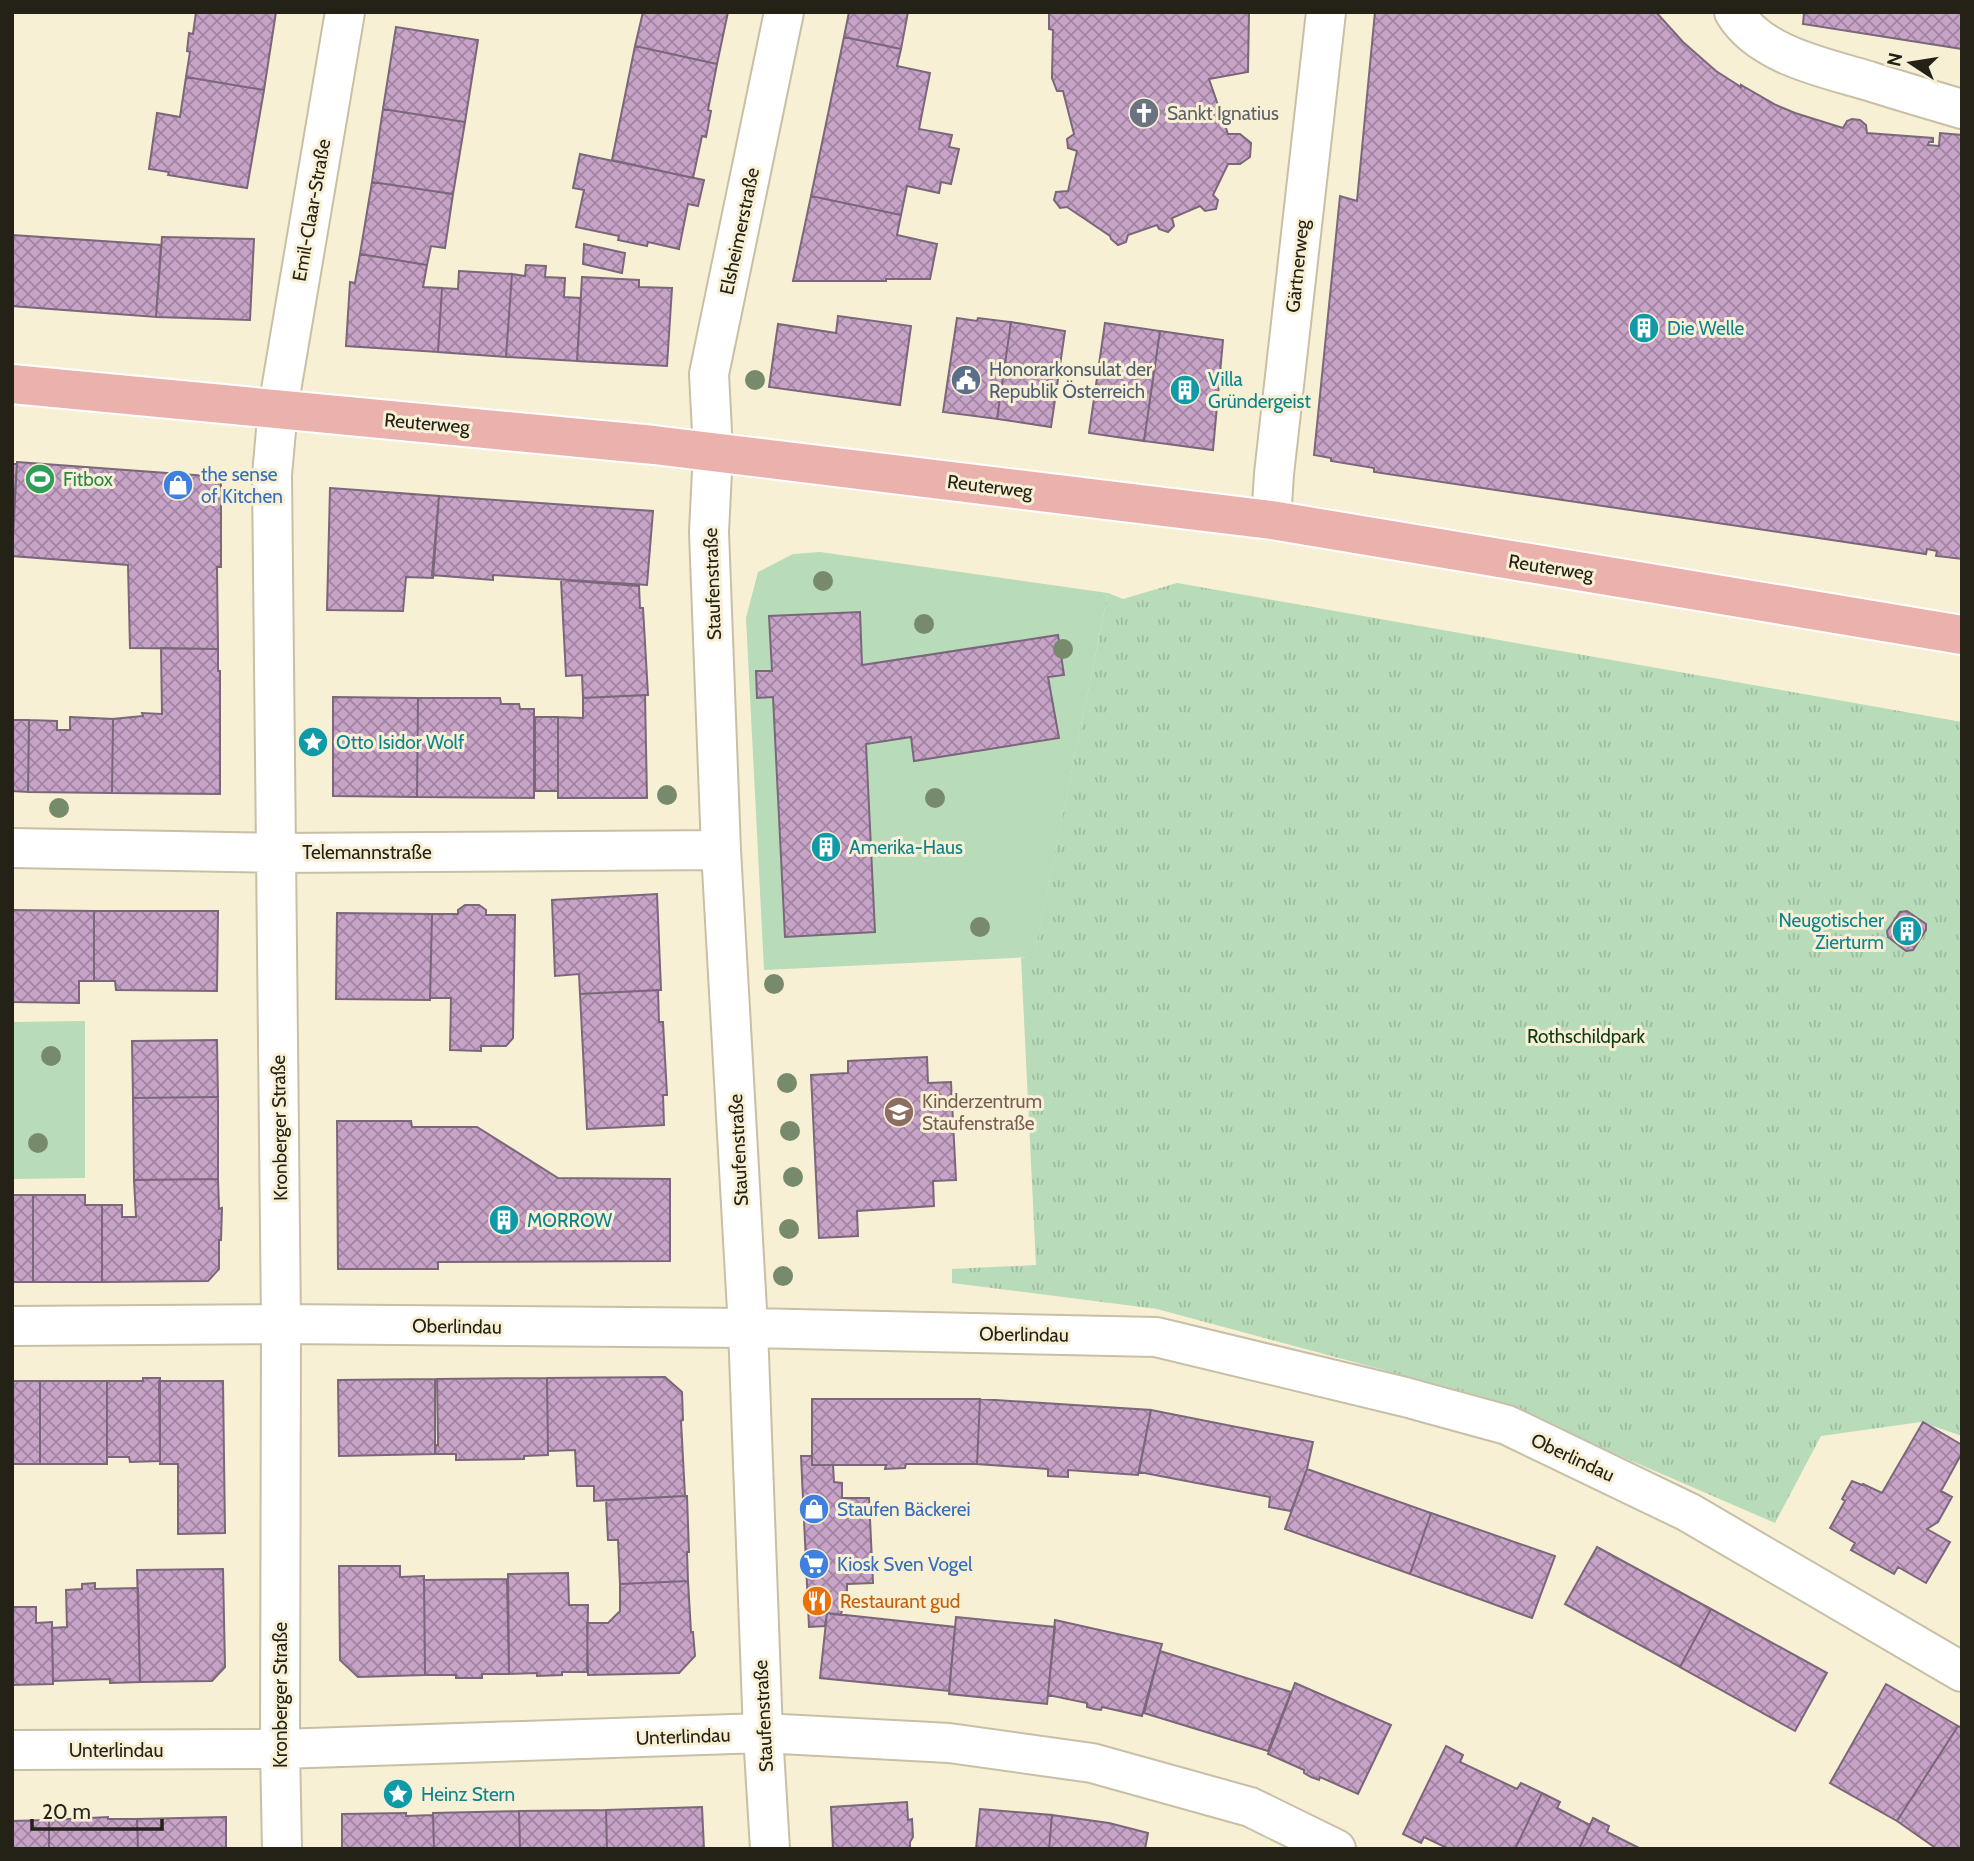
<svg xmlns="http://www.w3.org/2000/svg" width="1974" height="1861" viewBox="0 0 1974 1861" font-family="Cabin,sans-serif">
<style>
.green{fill:#b8dbba}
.park{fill:url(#park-tufts)}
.building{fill:url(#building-cross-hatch);stroke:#7a677a;stroke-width:2}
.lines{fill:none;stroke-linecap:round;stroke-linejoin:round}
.minor-casing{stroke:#c7bfa6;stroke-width:42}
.major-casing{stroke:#fff;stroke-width:42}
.minor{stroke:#fff;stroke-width:38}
.major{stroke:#ebb2ad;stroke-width:38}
.tree{fill:#778b6c}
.labels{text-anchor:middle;stroke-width:6;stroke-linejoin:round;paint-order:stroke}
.worship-label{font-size:19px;fill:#5b616d;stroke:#f8f0d5;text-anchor:start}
.street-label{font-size:19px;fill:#242117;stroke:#f8f0d5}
.culture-label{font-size:19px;fill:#0d838f;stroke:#f8f0d5;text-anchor:start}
.service-label{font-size:19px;fill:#4e5e75;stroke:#f8f0d5;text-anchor:start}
.shop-label{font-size:19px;fill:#366cbe;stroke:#f8f0d5;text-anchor:start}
.leisure-label{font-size:19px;fill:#27864d;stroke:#f8f0d5;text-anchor:start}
.park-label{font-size:19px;fill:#0e3916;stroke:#f8f0d5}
.education-label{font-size:19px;fill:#785e54;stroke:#f8f0d5;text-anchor:start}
.food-label{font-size:19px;fill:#c56008;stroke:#f8f0d5;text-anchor:start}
</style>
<defs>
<pattern id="park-tufts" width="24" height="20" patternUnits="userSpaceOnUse" patternTransform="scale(1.75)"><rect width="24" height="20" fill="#b8dbba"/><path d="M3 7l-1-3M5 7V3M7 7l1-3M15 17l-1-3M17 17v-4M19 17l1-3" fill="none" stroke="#9ebc9f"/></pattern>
<pattern id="building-cross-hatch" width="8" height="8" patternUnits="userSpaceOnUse" patternTransform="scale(1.75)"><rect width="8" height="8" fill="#c7a3c7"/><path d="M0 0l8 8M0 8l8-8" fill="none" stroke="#a184a1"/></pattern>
</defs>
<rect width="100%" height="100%" fill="#f8f0d5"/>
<path class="green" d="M 820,552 L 1108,593 L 1034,957 L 764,970 L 746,618 L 758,572 L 793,554 Z
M 85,1021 L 85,1178 L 12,1179 L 12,1022 Z"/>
<path class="park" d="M 1177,583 L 1962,722 L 1962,1436 L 1921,1422 L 1821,1436 L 1775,1523 L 1484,1397 L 1157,1309 L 952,1283 L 952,1269 L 1036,1265 L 1021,958 L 1034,956 L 1108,593 L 1123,599 Z"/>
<path class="building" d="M 196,12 L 276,12 L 264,90 L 186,77 L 190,52 L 187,51 L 189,33 L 193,34 Z
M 643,12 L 728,12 L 717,64 L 635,46 Z
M 849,12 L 908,12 L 901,49 L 844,37 Z
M 1049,12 L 1249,12 L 1248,72 L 1209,79 L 1228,134 L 1240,134 L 1251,143 L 1250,157 L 1240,164 L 1228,164 L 1213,195 L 1218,200 L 1216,209 L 1205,211 L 1200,206 L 1172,218 L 1174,226 L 1168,232 L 1159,229 L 1157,225 L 1128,235 L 1126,242 L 1118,245 L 1111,239 L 1110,236 L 1067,207 L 1060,208 L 1054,200 L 1056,192 L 1068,191 L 1077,151 L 1068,148 L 1067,139 L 1074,134 L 1063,91 L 1057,91 L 1052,78 L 1053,30 L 1049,29 Z
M 1375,12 L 1656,12 L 1683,42 L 1716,71 L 1741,87 L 1741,85 L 1776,105 L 1795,113 L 1843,128 L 1847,121 L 1852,119 L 1860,120 L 1866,125 L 1867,133 L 1933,138 L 1933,142 L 1929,142 L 1928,145 L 1939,146 L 1940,133 L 1962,135 L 1962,559 L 1936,556 L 1937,551 L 1927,549 L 1926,554 L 1374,472 L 1374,468 L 1331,461 L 1331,458 L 1314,455 L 1340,196 L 1357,201 Z
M 1804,12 L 1962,12 L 1962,49 L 1803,24 Z
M 396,27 L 478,40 L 465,122 L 383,109 Z
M 844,37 L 901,49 L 897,66 L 930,73 L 919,129 L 952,135 L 949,147 L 959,149 L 951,184 L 941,182 L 939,193 L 907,186 L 901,215 L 811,196 Z
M 635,46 L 717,64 L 708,110 L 711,111 L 706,137 L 702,136 L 693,178 L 612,160 Z
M 186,77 L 264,90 L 247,188 L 168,175 L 169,172 L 149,169 L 157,113 L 180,117 Z
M 383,109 L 465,122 L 453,194 L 372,182 Z
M 580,154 L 704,180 L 698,206 L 688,204 L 679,249 L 648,242 L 647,246 L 618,240 L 619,236 L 576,227 L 584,190 L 573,188 Z
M 372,182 L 453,194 L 445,248 L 431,246 L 427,265 L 360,254 Z
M 811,196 L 901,215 L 897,235 L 937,244 L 930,279 L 886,279 L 886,281 L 793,281 Z
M 12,235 L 161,245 L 156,317 L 12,306 Z
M 162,237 L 254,239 L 250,320 L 156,317 Z
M 584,244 L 625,253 L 622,273 L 583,264 Z
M 360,254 L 427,265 L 423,287 L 442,288 L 438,352 L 346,346 L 350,282 L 355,283 Z
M 526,265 L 546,266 L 545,277 L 565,278 L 564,297 L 581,298 L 577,361 L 506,357 L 512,274 L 525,276 Z
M 459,271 L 512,274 L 506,357 L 438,352 L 442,288 L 458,289 Z
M 582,277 L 639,280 L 639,287 L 672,288 L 667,366 L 577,361 Z
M 838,316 L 911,326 L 900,405 L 769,387 L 778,324 L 836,333 Z
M 957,318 L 977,321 L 978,318 L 1011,322 L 997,419 L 943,412 Z
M 1011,322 L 1065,331 L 1051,427 L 997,419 Z
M 1105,323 L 1160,331 L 1144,441 L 1089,433 Z
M 1160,331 L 1223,340 L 1213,450 L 1144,441 Z
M 17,462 L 221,477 L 221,567 L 217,567 L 218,649 L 130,648 L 128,565 L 12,556 Z
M 12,464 L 17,464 L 12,533 Z
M 330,488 L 439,496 L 433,578 L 406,577 L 403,611 L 327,610 Z
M 439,496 L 653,511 L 647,585 L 493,575 L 493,580 L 432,575 Z
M 561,580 L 639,586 L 640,608 L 643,608 L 648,695 L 583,698 L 582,675 L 566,676 Z
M 860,612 L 862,665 L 1058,635 L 1064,675 L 1048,677 L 1059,738 L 914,761 L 911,737 L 866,744 L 875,932 L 785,937 L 773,697 L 757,698 L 756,671 L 772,671 L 769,616 Z
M 161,648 L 218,649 L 218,671 L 220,671 L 220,794 L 112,793 L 113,719 L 143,716 L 142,713 L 162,714 Z
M 645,695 L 647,798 L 558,798 L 558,717 L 583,718 L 583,698 Z
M 333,697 L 418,698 L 417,797 L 333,796 Z
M 418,698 L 500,698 L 501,704 L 519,704 L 520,709 L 534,709 L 534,798 L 417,797 Z
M 70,717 L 113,719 L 112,793 L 28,792 L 29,720 L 57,721 L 57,730 L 70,730 Z
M 535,717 L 558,717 L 558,791 L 535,791 Z
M 12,720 L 29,720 L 28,792 L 12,791 Z
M 657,894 L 661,990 L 580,994 L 579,974 L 555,976 L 552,900 Z
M 465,905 L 479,905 L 486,910 L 486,915 L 515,915 L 513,1038 L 506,1046 L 481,1046 L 481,1051 L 450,1050 L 451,998 L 430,998 L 432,914 L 458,914 L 458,910 Z
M 12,910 L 94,911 L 94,981 L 79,981 L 79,1003 L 12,1002 Z
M 94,911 L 218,911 L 217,991 L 116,990 L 115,981 L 94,981 Z
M 1907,911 L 1926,924 L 1926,930 L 1913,950 L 1906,951 L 1888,937 L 1887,931 L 1900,912 Z
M 337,913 L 432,914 L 430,1000 L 336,999 Z
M 658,990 L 659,1022 L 663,1022 L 667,1095 L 663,1095 L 664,1125 L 587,1129 L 580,994 Z
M 217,1040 L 218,1097 L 133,1098 L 132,1041 Z
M 927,1057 L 928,1083 L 951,1082 L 956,1180 L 933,1181 L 934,1206 L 857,1211 L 858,1236 L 819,1238 L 811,1075 L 848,1073 L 848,1061 Z
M 218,1097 L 218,1179 L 134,1180 L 133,1098 Z
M 337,1121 L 411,1121 L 412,1127 L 477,1127 L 558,1178 L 670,1179 L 670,1261 L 438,1262 L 438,1269 L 338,1269 Z
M 218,1179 L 219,1209 L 222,1208 L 221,1240 L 219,1240 L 219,1269 L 208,1281 L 102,1282 L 102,1205 L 122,1205 L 122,1217 L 136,1217 L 134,1180 Z
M 12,1195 L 33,1195 L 33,1282 L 12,1282 Z
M 33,1195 L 85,1195 L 85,1205 L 102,1205 L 102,1282 L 33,1282 Z
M 665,1377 L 682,1392 L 683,1420 L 681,1421 L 685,1496 L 594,1501 L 594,1486 L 577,1486 L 575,1450 L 548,1451 L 547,1378 Z
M 143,1378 L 160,1378 L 160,1461 L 130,1462 L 129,1457 L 107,1457 L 107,1381 L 143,1381 Z
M 547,1378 L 548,1455 L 524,1456 L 524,1459 L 456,1460 L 456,1454 L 435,1454 L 436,1445 L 438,1445 L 437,1379 Z
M 435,1379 L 435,1454 L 339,1456 L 338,1380 Z
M 12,1381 L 40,1381 L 40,1464 L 12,1464 Z
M 40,1381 L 107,1381 L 107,1464 L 40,1464 Z
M 159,1381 L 223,1381 L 225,1533 L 178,1534 L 178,1464 L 160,1464 Z
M 812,1399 L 980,1399 L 977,1464 L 906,1464 L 905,1468 L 885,1469 L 886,1465 L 812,1465 Z
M 980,1399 L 1151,1410 L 1138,1475 L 1068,1470 L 1068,1477 L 1048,1476 L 1048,1469 L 977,1464 Z
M 1151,1410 L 1313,1442 L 1307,1469 L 1291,1511 L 1269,1507 L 1270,1497 L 1139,1472 Z
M 1923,1422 L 1962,1445 L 1962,1453 L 1941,1491 L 1952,1497 L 1938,1522 L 1927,1529 L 1950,1542 L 1926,1583 L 1898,1567 L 1894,1574 L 1851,1550 L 1855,1543 L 1830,1528 L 1845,1501 L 1842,1499 L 1852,1481 L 1862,1485 L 1863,1484 L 1882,1493 Z
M 801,1456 L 812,1456 L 812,1465 L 833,1465 L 834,1482 L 842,1483 L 842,1498 L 869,1498 L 873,1583 L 847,1584 L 847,1599 L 844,1599 L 841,1615 L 827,1613 L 825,1626 L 809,1627 Z
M 1307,1469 L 1431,1513 L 1410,1574 L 1285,1529 Z
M 685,1496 L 687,1496 L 689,1552 L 687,1552 L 688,1581 L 620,1584 L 618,1540 L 608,1540 L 606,1500 Z
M 1431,1513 L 1555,1556 L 1532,1618 L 1410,1574 Z
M 1597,1547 L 1711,1609 L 1680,1667 L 1565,1604 Z
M 339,1566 L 400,1566 L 400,1577 L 424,1576 L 425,1675 L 358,1677 L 340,1660 Z
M 223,1569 L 225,1667 L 212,1681 L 140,1682 L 137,1570 Z
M 568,1573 L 569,1605 L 588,1605 L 587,1672 L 562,1672 L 562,1675 L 537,1676 L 537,1673 L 509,1674 L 508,1574 Z
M 507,1579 L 509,1674 L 482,1674 L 482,1678 L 456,1678 L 456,1675 L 425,1675 L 424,1580 Z
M 688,1581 L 691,1632 L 693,1632 L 695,1656 L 679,1673 L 588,1675 L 587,1623 L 608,1623 L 620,1611 L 620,1584 Z
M 95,1583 L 95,1589 L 138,1588 L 140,1682 L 110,1683 L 110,1679 L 53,1681 L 52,1628 L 67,1627 L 66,1590 L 82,1589 L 82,1584 Z
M 12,1607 L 36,1607 L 36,1623 L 52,1622 L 53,1684 L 12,1685 Z
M 1711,1609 L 1827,1673 L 1795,1731 L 1680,1667 Z
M 827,1613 L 955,1627 L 949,1691 L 820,1678 Z
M 956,1617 L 1055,1627 L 1047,1704 L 949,1694 Z
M 1055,1620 L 1162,1644 L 1142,1716 L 1102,1707 L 1101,1710 L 1094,1709 L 1087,1707 L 1087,1703 L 1048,1695 Z
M 1160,1651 L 1291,1692 L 1268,1751 L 1144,1713 Z
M 1295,1683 L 1391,1725 L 1358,1794 L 1320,1777 L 1319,1780 L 1311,1777 L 1304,1773 L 1304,1770 L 1268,1754 Z
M 1886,1684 L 1958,1726 L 1897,1821 L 1830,1783 Z
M 1958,1726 L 1962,1728 L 1962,1849 L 1937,1849 L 1897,1821 Z
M 1446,1746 L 1463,1755 L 1460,1762 L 1517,1789 L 1521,1783 L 1542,1793 L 1515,1849 L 1449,1849 L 1424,1837 L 1421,1843 L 1403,1834 Z
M 1542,1793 L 1560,1802 L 1557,1808 L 1590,1825 L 1579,1849 L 1515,1849 Z
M 907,1802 L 908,1820 L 912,1819 L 913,1837 L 910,1842 L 910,1849 L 833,1849 L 831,1807 Z
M 702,1807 L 704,1849 L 607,1849 L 606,1810 Z
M 980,1809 L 1052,1815 L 1049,1849 L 976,1849 Z
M 606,1810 L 607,1849 L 520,1849 L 519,1811 Z
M 519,1811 L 520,1849 L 434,1849 L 433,1813 Z
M 406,1813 L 406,1816 L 433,1815 L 434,1849 L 342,1849 L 342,1814 Z
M 1052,1815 L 1109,1823 L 1148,1833 L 1145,1849 L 1049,1849 Z
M 108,1817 L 108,1819 L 137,1819 L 138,1849 L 49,1849 L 49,1820 Z
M 226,1817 L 226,1849 L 138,1849 L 137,1819 Z
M 1593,1818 L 1609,1826 L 1607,1832 L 1641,1849 L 1579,1849 Z
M 49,1820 L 49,1849 L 12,1849 L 12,1821 Z"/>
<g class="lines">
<g class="minor-casing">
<path id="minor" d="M 1734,12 C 1759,55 1825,68 1869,81 C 1900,91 1931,100 1962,109
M 1271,520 L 1274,474 L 1326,12
M 12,848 L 276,853 L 721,850
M 12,1326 L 281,1324 L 748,1328 L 1156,1337 L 1405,1397 L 1507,1425 L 1688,1512 L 1962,1672
M 12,1750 L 280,1749 L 763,1733 L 949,1743 L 1092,1763 L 1250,1807 L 1336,1849
M 282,1849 L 280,1749 L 281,1324 L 272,475 L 278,408 L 345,12
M 770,1849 L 763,1733 L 748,1328 L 721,850 L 709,532 L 713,451 L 709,374 L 784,12"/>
</g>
<g class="major-casing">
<path id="major" d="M 12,384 L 654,445 L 1271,520 L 1962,635"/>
</g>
<use href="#minor" class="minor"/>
<use href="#major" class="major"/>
</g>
<g class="tree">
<circle cx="755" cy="380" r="10"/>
<circle cx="823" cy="581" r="10"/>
<circle cx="924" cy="624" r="10"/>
<circle cx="1063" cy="649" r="10"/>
<circle cx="667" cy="795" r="10"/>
<circle cx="935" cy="798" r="10"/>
<circle cx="59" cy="808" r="10"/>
<circle cx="980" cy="927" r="10"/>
<circle cx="774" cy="984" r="10"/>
<circle cx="51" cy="1056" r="10"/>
<circle cx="787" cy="1083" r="10"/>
<circle cx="790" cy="1131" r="10"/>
<circle cx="38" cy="1143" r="10"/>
<circle cx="793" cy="1177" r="10"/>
<circle cx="789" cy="1229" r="10"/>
<circle cx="783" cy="1276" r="10"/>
</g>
<defs>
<g id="church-disc" transform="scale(1.575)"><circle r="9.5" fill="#6b7280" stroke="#f8f0d5"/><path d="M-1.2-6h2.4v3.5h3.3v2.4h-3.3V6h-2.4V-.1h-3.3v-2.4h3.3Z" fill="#fff"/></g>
<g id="building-disc" transform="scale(1.575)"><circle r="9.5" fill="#0f9aa8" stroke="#f8f0d5"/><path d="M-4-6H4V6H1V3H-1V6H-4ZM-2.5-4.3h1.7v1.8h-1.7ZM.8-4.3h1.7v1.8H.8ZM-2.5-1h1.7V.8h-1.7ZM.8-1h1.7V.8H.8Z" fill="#fff"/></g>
<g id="civic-disc" transform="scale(1.575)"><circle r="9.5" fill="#5c6f8a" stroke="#f8f0d5"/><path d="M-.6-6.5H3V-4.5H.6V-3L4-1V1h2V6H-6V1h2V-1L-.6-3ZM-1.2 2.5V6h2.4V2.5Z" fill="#fff"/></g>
<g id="stadium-disc" transform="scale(1.575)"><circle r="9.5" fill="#2e9e5b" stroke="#f8f0d5"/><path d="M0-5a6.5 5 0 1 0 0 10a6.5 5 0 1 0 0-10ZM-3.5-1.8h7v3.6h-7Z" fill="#fff"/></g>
<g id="shop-disc" transform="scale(1.575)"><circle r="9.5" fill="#3f7fe0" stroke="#f8f0d5"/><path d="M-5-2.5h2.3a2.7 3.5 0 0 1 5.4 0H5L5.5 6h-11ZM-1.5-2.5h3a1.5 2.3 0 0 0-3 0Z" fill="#fff"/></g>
<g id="sight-disc" transform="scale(1.575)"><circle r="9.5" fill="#0f9aa8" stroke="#f8f0d5"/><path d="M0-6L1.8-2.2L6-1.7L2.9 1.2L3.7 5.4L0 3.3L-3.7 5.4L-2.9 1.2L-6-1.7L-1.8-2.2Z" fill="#fff"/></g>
<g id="school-disc" transform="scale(1.575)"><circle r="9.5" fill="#8d6e63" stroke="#f8f0d5"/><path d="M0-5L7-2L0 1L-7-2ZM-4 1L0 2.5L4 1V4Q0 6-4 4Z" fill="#fff"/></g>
<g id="supermarket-disc" transform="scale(1.575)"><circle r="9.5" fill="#3f7fe0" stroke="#f8f0d5"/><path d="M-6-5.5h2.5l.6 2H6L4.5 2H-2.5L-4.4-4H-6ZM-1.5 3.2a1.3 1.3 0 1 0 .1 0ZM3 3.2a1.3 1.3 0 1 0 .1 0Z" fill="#fff"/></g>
<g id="restaurant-disc" transform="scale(1.575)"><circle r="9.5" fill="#e8710a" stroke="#f8f0d5"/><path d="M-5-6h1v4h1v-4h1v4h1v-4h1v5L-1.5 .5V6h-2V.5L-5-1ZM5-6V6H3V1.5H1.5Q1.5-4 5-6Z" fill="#fff"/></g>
</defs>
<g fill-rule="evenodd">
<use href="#church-disc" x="1144" y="113"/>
<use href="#building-disc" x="1644" y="328"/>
<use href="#civic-disc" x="966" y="380"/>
<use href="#building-disc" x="1185" y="390"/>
<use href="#stadium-disc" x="40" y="479"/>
<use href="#shop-disc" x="178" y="485"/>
<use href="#sight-disc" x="313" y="742"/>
<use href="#building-disc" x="826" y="847"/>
<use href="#building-disc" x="1907" y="931"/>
<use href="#school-disc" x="899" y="1112"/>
<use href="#building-disc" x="504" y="1220"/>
<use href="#shop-disc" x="814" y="1509"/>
<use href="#supermarket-disc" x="814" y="1564"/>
<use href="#restaurant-disc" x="817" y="1601"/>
<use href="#sight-disc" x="398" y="1794"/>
</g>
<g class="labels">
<g class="worship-label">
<text x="1167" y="120">Sankt Ignatius</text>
</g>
<g class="street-label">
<text transform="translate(311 210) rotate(-80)" y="7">Emil-Claar-Straße</text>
<text transform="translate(739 231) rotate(-78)" y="7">Elsheimerstraße</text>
<text transform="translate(1297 266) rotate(-84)" y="7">Gärtnerweg</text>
<text transform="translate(427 423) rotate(5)" y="7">Reuterweg</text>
<text transform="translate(990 486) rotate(7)" y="7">Reuterweg</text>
<text transform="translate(1551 567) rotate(9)" y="7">Reuterweg</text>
<text transform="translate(712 584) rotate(-92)" y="7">Staufenstraße</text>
<text x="367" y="859">Telemannstraße</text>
<text transform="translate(279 1128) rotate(-91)" y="7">Kronberger Straße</text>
<text transform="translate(738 1150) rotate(-93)" y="7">Staufenstraße</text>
<text transform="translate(457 1326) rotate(1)" y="7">Oberlindau</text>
<text transform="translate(1024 1334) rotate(1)" y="7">Oberlindau</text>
<text transform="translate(1573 1457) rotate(25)" y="7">Oberlindau</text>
<text transform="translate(280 1695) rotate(-90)" y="7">Kronberger Straße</text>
<text transform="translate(763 1716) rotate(-93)" y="7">Staufenstraße</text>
<text transform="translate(683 1736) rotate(-2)" y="7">Unterlindau</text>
<text x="116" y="1757">Unterlindau</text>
</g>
<g class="culture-label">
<text x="1667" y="335">Die Welle</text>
<text x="1208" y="386">Villa<tspan x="1208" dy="22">Gründergeist</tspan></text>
<text x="336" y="749">Otto Isidor Wolf</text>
<text x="849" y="854">Amerika-Haus</text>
<text x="1884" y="927" text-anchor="end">Neugotischer<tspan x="1884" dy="22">Zierturm</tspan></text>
<text x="527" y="1227">MORROW</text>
<text x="421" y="1801">Heinz Stern</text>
</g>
<g class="service-label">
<text x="989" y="376">Honorarkonsulat der<tspan x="989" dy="22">Republik Österreich</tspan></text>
</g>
<g class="shop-label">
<text x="201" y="481">the sense<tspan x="201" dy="22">of Kitchen</tspan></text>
<text x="837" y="1516">Staufen Bäckerei</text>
<text x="837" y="1571">Kiosk Sven Vogel</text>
</g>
<g class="leisure-label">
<text x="63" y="486">Fitbox</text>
</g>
<g class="park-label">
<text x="1586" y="1043">Rothschildpark</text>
</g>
<g class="education-label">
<text x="922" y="1108">Kinderzentrum<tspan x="922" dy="22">Staufenstraße</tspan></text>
</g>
<g class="food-label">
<text x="840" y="1608">Restaurant gud</text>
</g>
</g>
<rect width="1974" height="1861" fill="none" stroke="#242117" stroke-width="28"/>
<g transform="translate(1911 63) rotate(282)" stroke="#f8f0d5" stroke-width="5" paint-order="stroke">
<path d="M0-5L12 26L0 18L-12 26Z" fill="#242117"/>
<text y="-10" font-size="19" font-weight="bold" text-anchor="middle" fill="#242117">N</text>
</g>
<path d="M32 1819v10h130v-10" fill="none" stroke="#242117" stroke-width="3.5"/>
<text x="42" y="1819" font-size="21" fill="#242117" stroke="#f8f0d5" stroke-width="5" paint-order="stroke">20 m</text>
</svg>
